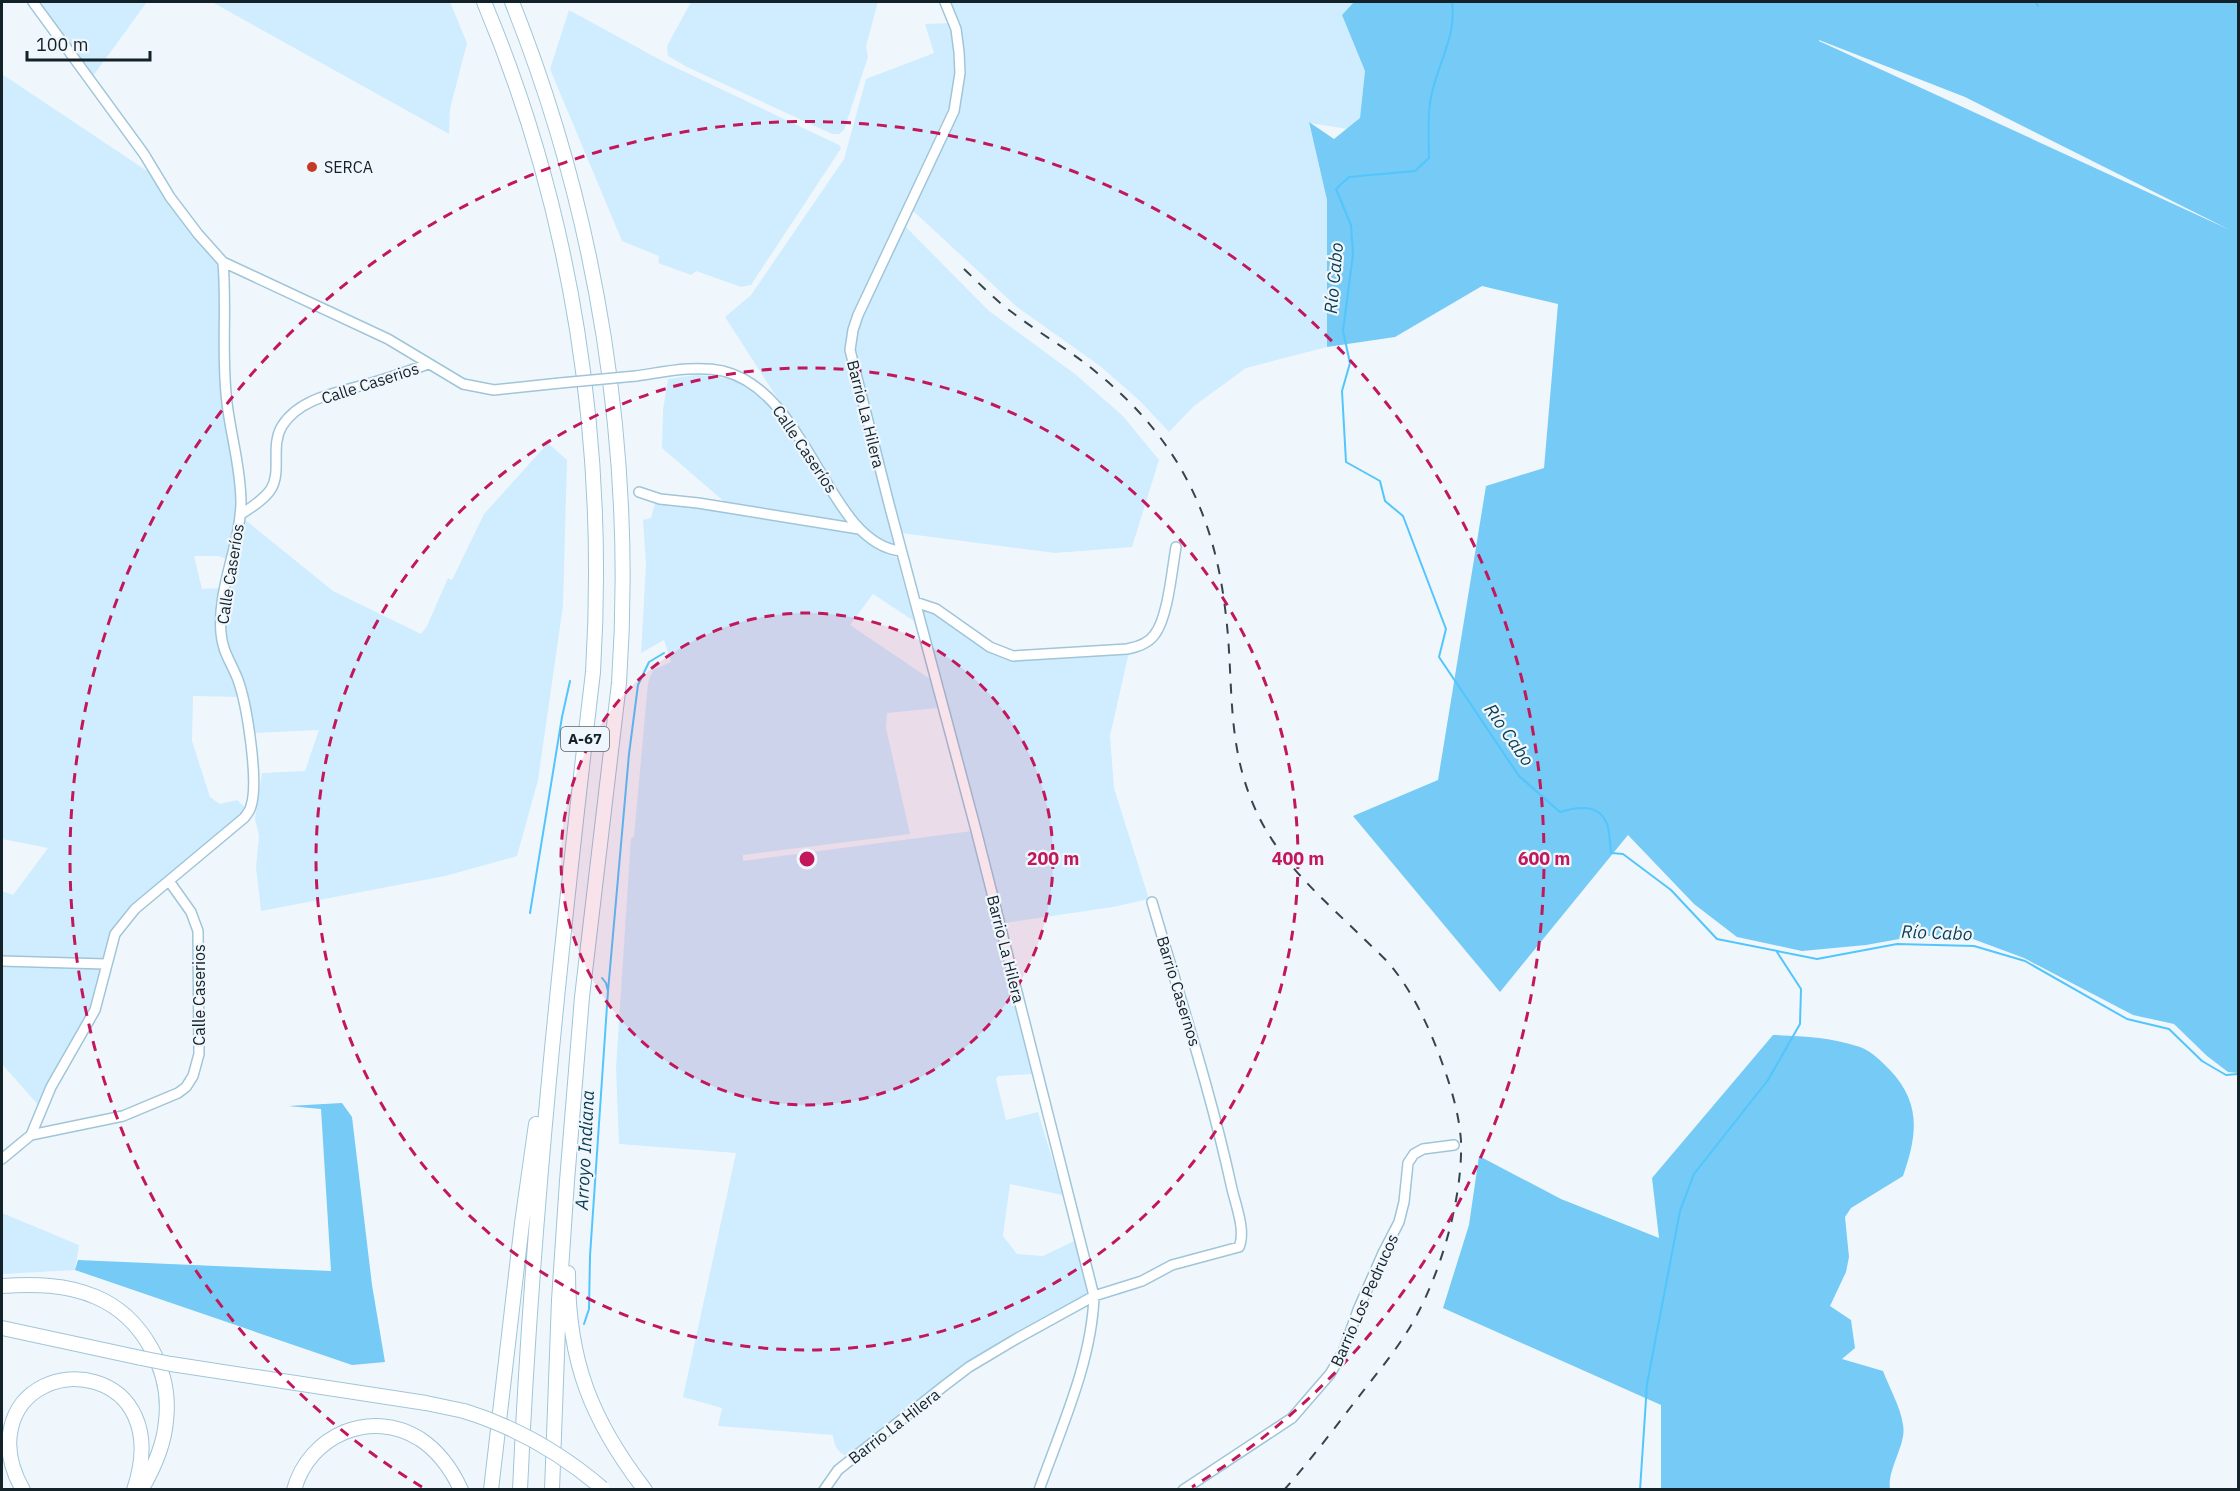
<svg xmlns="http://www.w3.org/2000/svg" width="2240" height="1491" viewBox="0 0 2240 1491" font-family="'IBM Plex Sans',sans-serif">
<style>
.green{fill:#cfedff}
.forest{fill:#75caf6;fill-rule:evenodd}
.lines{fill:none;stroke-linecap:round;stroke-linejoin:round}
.stream{stroke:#52c5fd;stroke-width:2}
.minor-casing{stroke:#a0c5d9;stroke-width:12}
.highway-casing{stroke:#a0c5d9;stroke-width:16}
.minor{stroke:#fff;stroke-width:9}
.highway{stroke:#fff;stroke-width:14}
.rail{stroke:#38444c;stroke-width:2;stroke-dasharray:10 10;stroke-linecap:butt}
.minor-bridge-casing{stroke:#a0c5d9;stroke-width:12;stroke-linecap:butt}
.highway-bridge-casing{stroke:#a0c5d9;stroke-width:16;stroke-linecap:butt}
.minor-bridge{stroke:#fff;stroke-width:9}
.highway-bridge{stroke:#fff;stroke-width:14}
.ring{fill:none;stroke:#c2185b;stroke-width:3;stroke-dasharray:10 8}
.poi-dot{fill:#c53a25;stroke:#f0f7fc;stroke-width:2}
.labels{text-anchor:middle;stroke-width:4.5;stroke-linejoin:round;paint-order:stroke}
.shield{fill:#f0f7fc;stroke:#556168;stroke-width:1.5}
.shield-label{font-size:15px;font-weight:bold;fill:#132129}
.poi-label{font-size:16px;fill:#132129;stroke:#f0f7fc;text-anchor:start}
.street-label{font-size:16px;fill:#132129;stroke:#f0f7fc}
.water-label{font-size:18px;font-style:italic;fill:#093c52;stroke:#f0f7fc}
.centre{fill:#c2185b;stroke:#f0f7fc;stroke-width:3}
.ring-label{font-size:18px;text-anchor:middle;font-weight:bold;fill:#c2185b;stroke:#f0f7fc;stroke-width:4.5;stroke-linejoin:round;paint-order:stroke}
</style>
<rect width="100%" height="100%" fill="#f0f7fc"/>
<path class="green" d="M 44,2 L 147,2 L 93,76 L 42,4 Z
M 212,2 L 450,2 L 467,43 L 450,109 L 449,134 Z
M 691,2 L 878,2 L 866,46 L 868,57 L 844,130 L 839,134 L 832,134 L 687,67 L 668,56 L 667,46 Z
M 950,2 L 1354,2 L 1342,15 L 1365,71 L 1360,119 L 1348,129 L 1309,123 L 1327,200 L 1331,288 L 1327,347 L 1246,368 L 1194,406 L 1169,432 L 1139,400 L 1100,366 L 1017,307 L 911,209 C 931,167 970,106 965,59 C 964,39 956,20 950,2 Z
M 569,10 L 666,63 L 839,145 L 841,148 L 838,153 L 751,285 L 741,287 L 696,271 L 691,275 L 658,263 L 659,256 L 622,241 L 550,69 Z
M 949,23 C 955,50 956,74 952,101 L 852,314 C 844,340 845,354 851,380 L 896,545 C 880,542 868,533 857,522 L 725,317 L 751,295 L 844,159 L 866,79 L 934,53 L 925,24 Z
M 2,74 L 144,169 L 151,172 L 217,261 L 220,270 L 238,492 L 236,517 L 227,559 L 218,556 L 194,556 L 202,589 L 222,588 C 217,612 213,635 223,658 C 228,672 235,684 239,697 L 193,696 L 192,741 L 210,797 L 220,804 L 237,800 L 247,809 L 114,928 L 104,961 L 2,958 L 2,891 L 13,895 L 48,848 L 2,839 Z
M 904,225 L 989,311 L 1075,374 L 1123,416 L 1159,460 L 1132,547 L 1055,553 L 901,533 L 855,355 L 855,341 L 858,324 Z
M 696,375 C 715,376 736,378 753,389 C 774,403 788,429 801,450 C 817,475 833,499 849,524 L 728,505 L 662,448 L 663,410 L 668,379 Z
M 548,443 L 567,460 L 563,606 L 538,780 L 517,856 L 445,876 L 261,911 L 256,867 L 259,836 L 255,819 L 262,773 L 305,771 L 319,730 L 252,733 L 227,650 L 223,618 L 243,518 L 333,591 L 421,634 L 427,626 L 448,578 L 452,580 L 484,514 Z
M 655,503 L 712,508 L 771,520 L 837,528 L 854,532 L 886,554 L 897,558 L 914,621 L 873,594 L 850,625 L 930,679 L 937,708 L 887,713 L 886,728 L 910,834 L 743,855 L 743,861 L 972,831 L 1033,1074 L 998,1076 L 996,1079 L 1006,1120 L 1038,1112 L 1063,1195 L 1010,1184 L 1003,1236 L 1017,1254 L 1043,1256 L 1076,1240 L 1089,1292 L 971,1364 L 851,1457 C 839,1455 834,1447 833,1435 L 718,1426 L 722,1408 L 683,1397 L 736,1153 L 619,1144 L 616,1068 L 631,838 L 634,837 L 648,683 L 653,670 L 671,662 L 664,640 L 641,653 L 646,565 L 643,520 L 651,518 Z
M 925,610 L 932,610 L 995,652 L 1129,652 L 1110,736 L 1114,788 L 1149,899 L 1113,907 L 1005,923 L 923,615 Z
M 2,963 L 97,966 L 101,969 L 95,1005 L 39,1106 L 2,1064 Z
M 2,1213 L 79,1245 L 75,1270 L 2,1274 Z"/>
<path class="forest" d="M 1354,2 L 2238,2 L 2238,1073 L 2228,1072 L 2207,1056 L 2174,1024 L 2133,1015 L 2024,958 L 1965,936 L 1916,936 L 1866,945 L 1802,951 L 1737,937 L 1694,904 L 1628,835 L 1500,992 L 1353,816 L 1438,780 L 1486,486 L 1544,468 L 1558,304 L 1482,286 L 1395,337 L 1327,347 L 1327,200 L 1309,122 L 1334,139 L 1360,118 L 1365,71 L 1342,15 ZM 1819,40 L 1965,97 L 2230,230 L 1819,41 Z
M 1773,1035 C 1803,1036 1831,1037 1860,1047 C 1871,1051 1881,1061 1889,1069 C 1922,1103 1917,1136 1903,1176 L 1851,1208 L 1845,1217 L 1849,1257 L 1846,1272 L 1830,1306 L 1851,1320 L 1855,1348 L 1842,1359 L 1883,1371 C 1889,1387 1901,1408 1903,1425 C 1907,1444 1887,1469 1890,1489 L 1661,1489 L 1661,1405 L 1443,1308 L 1469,1225 L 1479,1156 L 1561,1199 L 1659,1238 L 1652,1178 Z
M 342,1103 L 352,1117 L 372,1285 L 385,1362 L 352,1365 L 75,1270 L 78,1260 L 331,1271 L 321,1109 L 288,1106 Z"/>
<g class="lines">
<path class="stream" d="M 1452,2 C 1457,36 1437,65 1431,97 C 1427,116 1429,139 1429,158 L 1415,171 L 1349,177 L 1336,189 L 1351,225 L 1353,254 L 1343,331 L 1350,363 L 1342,391 L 1346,462 L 1380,481 L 1385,501 L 1403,516 L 1446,629 L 1439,657 L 1519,776 L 1560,812 C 1577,807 1599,803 1607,824 C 1610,832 1610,844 1611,853 L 1623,854 L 1671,890 L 1717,939 L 1817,959 L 1897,944 L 1974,946 L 2025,961 L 2127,1019 L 2169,1029 L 2202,1061 L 2226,1075 L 2238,1074
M 2035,2 L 2038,6
M 530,913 L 562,717 L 570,681
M 608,991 L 629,754 L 638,685 L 649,662 L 664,653
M 584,1324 L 589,1309 L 590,1256 L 608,991 L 606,983 L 602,978
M 1640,1490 L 1647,1384 L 1680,1211 L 1694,1174 L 1768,1080 L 1800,1024 L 1801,989 L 1777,952"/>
<g class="minor-casing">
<path id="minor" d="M 33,2 L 144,154 L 170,197 L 198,234 L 223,262 L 388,339 L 463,384 L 494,390 L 560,383
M 945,2 L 956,29 L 959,52 L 960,73 L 954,111 L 858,315 L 853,330 L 850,350 L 889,504 L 976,830 L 1094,1296 C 1092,1361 1061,1428 1039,1490
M 636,376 C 664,372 695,365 723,371 C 810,392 827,544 901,551
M 639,492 L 660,499 L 698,503 L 859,529
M 240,515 C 250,508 264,500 271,489 C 282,471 270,446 282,426 C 300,397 341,392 371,383 C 390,378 409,371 428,364
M 915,602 L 936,609 L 990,647 L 1013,656 L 1127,649 C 1138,647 1149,643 1155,634 C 1168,617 1172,569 1176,547
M 2,961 L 105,964
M 31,1135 L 51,1087 L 95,1010 L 115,934 L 135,909 L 244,818 C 247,814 250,811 251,806 C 259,782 247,705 238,680 C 232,664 222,651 221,633 C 217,589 240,546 241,503 C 241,468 231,437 227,403 C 221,356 227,309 223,262
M 2,1159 L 31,1135 L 123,1116 L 178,1093 L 186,1087 L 193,1076 L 199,1054 L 198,931 L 191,912 L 169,881
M 824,1490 L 838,1470 L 944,1386 L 969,1367 L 1016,1339 L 1094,1296 L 1142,1281 L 1172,1265 L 1239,1247 C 1246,1231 1236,1206 1232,1189 C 1211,1092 1180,998 1152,902
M 1183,1490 L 1292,1418 L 1330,1374 L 1343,1352 L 1358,1310 L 1383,1253 L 1399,1222 L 1404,1202 L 1408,1163 L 1414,1154 L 1423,1149 L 1454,1145"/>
</g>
<g class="highway-casing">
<path id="highway" d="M 484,2 C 573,213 607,443 593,672 C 561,944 532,1216 520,1490
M 512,2 C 598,217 635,453 619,683 L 582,997 L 567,1181 L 559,1300 L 552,1490
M 568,1273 C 568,1361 591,1420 645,1490
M 2,1286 C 34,1284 66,1284 96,1297 C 143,1317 172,1371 166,1421 C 164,1446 154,1468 141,1490
M 2,1328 L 141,1358
M 171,1364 L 426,1403 L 464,1411
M 23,1490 C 12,1471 6,1450 11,1428 C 29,1348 176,1365 134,1490
M 294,1490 C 309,1435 371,1408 420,1439 C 438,1451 452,1470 461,1490
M 491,1490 L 522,1223 L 536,1124"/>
</g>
<use href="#minor" class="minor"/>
<use href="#highway" class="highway"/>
<path class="rail" d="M 964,269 C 980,284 995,300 1013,313 C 1040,334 1070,350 1096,372 C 1174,435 1213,509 1225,608 C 1235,681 1224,745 1258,815 C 1281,863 1323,899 1361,936 C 1371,946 1383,956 1392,967 C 1413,993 1428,1025 1440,1057 C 1450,1084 1459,1112 1461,1141 C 1463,1201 1438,1285 1405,1335 C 1391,1357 1373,1378 1357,1399 C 1333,1430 1310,1461 1284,1490"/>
<g class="minor-bridge-casing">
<path id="minor-bridge" d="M 560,383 L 636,376"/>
</g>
<g class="highway-bridge-casing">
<path id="highway-bridge" d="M 141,1358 L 171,1364
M 464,1411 C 516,1427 561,1453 602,1488"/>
</g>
<use href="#minor-bridge" class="minor-bridge"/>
<use href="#highway-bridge" class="highway-bridge"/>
</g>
<circle cx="807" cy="859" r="246" fill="#c2185b" fill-opacity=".12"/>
<g class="ring">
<circle cx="807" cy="859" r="246"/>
<circle cx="807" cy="859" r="491"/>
<path d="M422 1487A737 737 0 1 1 1192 1487"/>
</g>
<circle class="poi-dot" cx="312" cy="167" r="6"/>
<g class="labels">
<rect class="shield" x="561" y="727" width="48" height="24" rx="4.5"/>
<g class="shield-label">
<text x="585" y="744">A-67</text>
</g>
<g class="poi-label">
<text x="324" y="173">SERCA</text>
</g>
<g class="street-label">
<text transform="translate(370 383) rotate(-18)" y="6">Calle Caserios</text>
<text transform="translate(866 414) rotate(76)" y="6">Barrio La Hilera</text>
<text transform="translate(805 449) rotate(56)" y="6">Calle Caseríos</text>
<text transform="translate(230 574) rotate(-81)" y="6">Calle Caseríos</text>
<text transform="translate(1006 949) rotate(76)" y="6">Barrio La Hilera</text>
<text transform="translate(1179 991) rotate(73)" y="6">Barrio Casernos</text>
<text transform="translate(199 995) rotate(-90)" y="6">Calle Caserios</text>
<text transform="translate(1364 1300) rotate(-66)" y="6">Barrio Los Pedrucos</text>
<text transform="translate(894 1426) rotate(-38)" y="6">Barrio La Hilera</text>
</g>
<g class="water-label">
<text transform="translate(1334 278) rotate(-85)" y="6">Río Cabo</text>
<text transform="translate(1509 735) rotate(55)" y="6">Río Cabo</text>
<text transform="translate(1937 933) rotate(2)" y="6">Río Cabo</text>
<text transform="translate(585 1150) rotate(-87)" y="6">Arroyo Indiana</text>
</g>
</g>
<circle cx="807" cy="859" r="9" class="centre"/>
<g class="ring-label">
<text x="1053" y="865">200 m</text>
<text x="1298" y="865">400 m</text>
<text x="1544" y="865">600 m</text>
</g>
<rect width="2240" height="1491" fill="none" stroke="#132129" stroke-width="6"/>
<path d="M27 51v9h123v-9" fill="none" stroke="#132129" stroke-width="3"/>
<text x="36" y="51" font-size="18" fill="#132129" stroke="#f0f7fc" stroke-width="4.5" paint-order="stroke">100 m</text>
</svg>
